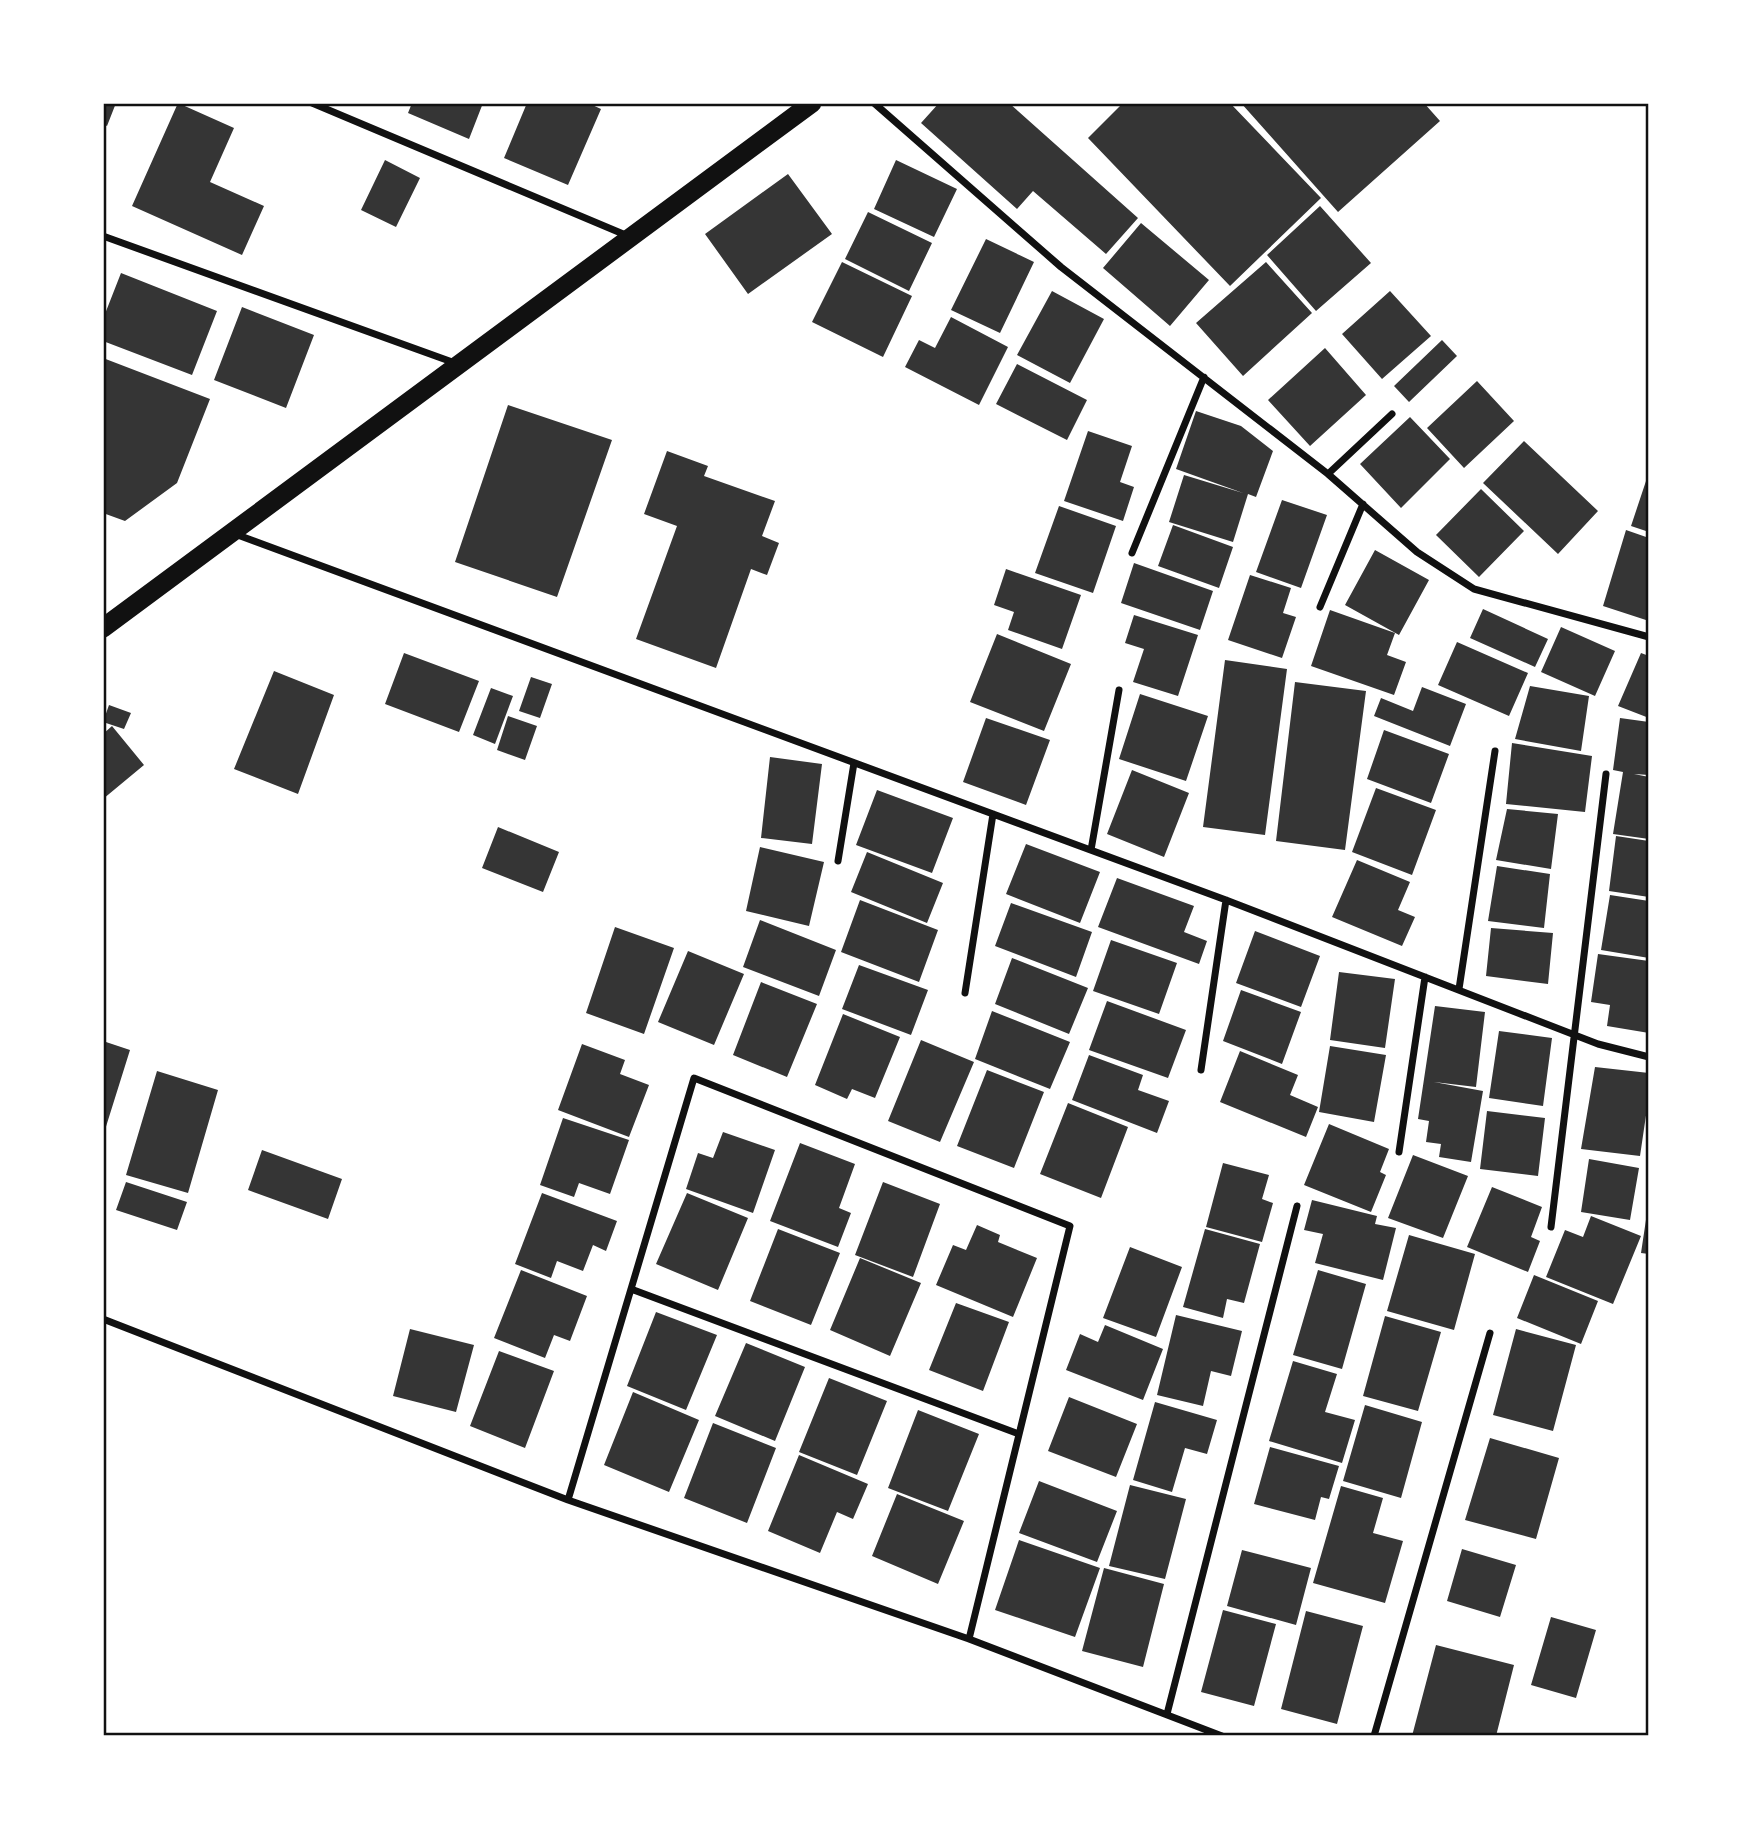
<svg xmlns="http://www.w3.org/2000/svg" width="1752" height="1839" viewBox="0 0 1752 1839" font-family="'Libre Baskerville',serif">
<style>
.building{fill:#353535}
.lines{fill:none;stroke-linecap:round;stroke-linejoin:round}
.minor{stroke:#111;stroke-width:7}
.trunk{stroke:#111;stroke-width:19}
.neatline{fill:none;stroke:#111;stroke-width:2.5}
</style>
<rect width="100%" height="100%" fill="#fff"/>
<path class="building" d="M 103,103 L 116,103 L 107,126 L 103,124 Z
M 178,103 L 234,128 L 210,182 L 264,206 L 242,255 L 132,206 Z
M 412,103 L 483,103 L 469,139 L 408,113 Z
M 527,103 L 588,103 L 601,109 L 568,185 L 504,158 Z
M 939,103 L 1009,103 L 1138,218 L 1106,254 L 1033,191 L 1017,209 L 921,123 Z
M 1123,103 L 1230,103 L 1321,198 L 1230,286 L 1088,138 Z
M 1241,103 L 1424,103 L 1440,121 L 1338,212 Z
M 385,160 L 420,178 L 396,227 L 361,210 Z
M 896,160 L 957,189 L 934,237 L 874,209 Z
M 788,174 L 832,234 L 748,294 L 705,234 Z
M 1320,206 L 1371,263 L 1316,311 L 1267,255 Z
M 868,212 L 932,243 L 909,291 L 845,259 Z
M 1141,223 L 1209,280 L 1170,326 L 1103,268 Z
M 986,239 L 1034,262 L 1000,333 L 951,310 Z
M 842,262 L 912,296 L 883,357 L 812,322 Z
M 1266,262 L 1312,313 L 1243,376 L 1196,323 Z
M 121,273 L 217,311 L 192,375 L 103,341 L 103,319 Z
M 1052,291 L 1104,319 L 1070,383 L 1017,355 Z
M 1390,291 L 1431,336 L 1382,379 L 1342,334 Z
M 242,307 L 314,335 L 286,408 L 214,380 Z
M 951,317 L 1008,347 L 979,405 L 905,367 L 919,340 L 935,348 Z
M 1442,340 L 1457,356 L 1409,402 L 1394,386 Z
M 1325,348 L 1366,395 L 1310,446 L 1268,400 Z
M 103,358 L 210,399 L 177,483 L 125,521 L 103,513 Z
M 1017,364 L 1087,400 L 1067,440 L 996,404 Z
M 1477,381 L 1514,421 L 1464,468 L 1427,428 Z
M 508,405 L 612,440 L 557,597 L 455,562 Z
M 1196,411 L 1241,426 L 1273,451 L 1256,497 L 1248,494 L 1233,542 L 1169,522 L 1184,475 L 1243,493 L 1176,469 Z
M 1410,417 L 1450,459 L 1401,508 L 1360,464 Z
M 1088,431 L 1132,446 L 1120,482 L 1134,487 L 1123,521 L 1064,501 Z
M 1524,441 L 1598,511 L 1558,554 L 1483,483 Z
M 667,451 L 708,466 L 704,476 L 775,501 L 762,536 L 779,543 L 767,575 L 751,569 L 716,668 L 636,639 L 677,526 L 644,514 Z
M 1648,475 L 1649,475 L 1649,532 L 1631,526 Z
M 1481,489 L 1524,531 L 1479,577 L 1436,535 Z
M 1282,500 L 1327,515 L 1301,588 L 1256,572 Z
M 1059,506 L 1116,526 L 1093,593 L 1035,573 Z
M 1173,525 L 1233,547 L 1219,588 L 1158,566 Z
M 1626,530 L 1649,538 L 1649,621 L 1603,606 Z
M 1375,550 L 1429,580 L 1399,635 L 1345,605 Z
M 1134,563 L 1213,591 L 1200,630 L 1121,603 Z
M 1006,569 L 1081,595 L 1062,649 L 1008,630 L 1014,612 L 994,605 Z
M 1250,575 L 1291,588 L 1283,613 L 1296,617 L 1282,658 L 1228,640 Z
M 1483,609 L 1548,639 L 1535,667 L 1470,638 Z
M 1330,610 L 1395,633 L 1387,655 L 1406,662 L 1394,695 L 1311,666 Z
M 1134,615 L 1198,635 L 1178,696 L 1133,682 L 1144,649 L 1125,643 Z
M 1561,627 L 1615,651 L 1595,696 L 1541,672 Z
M 997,634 L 1071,664 L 1044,731 L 970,702 Z
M 1457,642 L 1528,673 L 1509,716 L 1438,685 Z
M 404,653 L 479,681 L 459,732 L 385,704 Z
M 1641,653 L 1649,656 L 1649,718 L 1618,706 Z
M 1225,660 L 1287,669 L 1265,835 L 1203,827 Z
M 274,671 L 334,695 L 298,794 L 234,769 Z
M 531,677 L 552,684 L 540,718 L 519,711 Z
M 1295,682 L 1366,691 L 1345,850 L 1276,841 Z
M 1530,686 L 1589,696 L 1581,751 L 1515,739 Z
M 1422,687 L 1466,704 L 1450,746 L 1374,716 L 1381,698 L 1413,711 Z
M 491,688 L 513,696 L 495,744 L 473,735 Z
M 1140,694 L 1208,716 L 1186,781 L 1119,759 Z
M 109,705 L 131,713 L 124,729 L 103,722 Z
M 508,716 L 537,726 L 525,760 L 497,750 Z
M 986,718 L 1050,740 L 1026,805 L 963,782 Z
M 1620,718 L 1649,722 L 1649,775 L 1634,774 L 1649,777 L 1649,839 L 1613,834 L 1623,772 L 1613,770 Z
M 112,726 L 144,765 L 103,799 L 103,734 Z
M 1384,730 L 1449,754 L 1431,803 L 1367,779 Z
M 1512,743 L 1592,756 L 1585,812 L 1506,804 Z
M 770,757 L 822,764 L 812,844 L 761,838 Z
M 1132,770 L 1189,793 L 1164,857 L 1107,834 Z
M 1376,788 L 1436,810 L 1412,875 L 1352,852 Z
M 877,790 L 953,818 L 932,873 L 856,845 Z
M 1507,809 L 1558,814 L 1551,869 L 1496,860 Z
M 498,827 L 559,852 L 543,892 L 482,868 Z
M 1616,836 L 1649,841 L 1649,897 L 1609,891 Z
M 1026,844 L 1100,872 L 1080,923 L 1006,894 Z
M 760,847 L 824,862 L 809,926 L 746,911 Z
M 867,852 L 943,883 L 927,923 L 851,892 Z
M 1357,860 L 1410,882 L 1398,910 L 1415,917 L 1402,946 L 1332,917 Z
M 1497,866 L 1550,874 L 1544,928 L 1488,921 Z
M 1117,878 L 1194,906 L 1184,932 L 1207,941 L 1199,964 L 1098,927 Z
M 1610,895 L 1649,901 L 1649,958 L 1601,950 Z
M 860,900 L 938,930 L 919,982 L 841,952 Z
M 1011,903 L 1092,932 L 1076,977 L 995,946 Z
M 760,920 L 836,950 L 819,996 L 743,967 Z
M 615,927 L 674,948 L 644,1034 L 586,1013 Z
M 1491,928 L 1553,933 L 1548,984 L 1486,976 Z
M 1255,931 L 1320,956 L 1301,1007 L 1236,983 Z
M 1111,940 L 1177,963 L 1159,1014 L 1093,991 Z
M 688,951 L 744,974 L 714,1045 L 658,1022 Z
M 1598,954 L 1649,961 L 1649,1033 L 1607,1026 L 1610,1005 L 1591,1002 Z
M 1012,958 L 1088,988 L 1069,1034 L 995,1004 Z
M 859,965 L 928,990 L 911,1035 L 842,1009 Z
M 1339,972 L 1395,979 L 1385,1048 L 1330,1040 Z
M 761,982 L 817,1004 L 787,1077 L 733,1055 Z
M 1241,990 L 1301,1012 L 1282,1064 L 1223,1041 Z
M 1107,1001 L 1186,1030 L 1168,1078 L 1089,1050 Z
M 1435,1006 L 1485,1012 L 1476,1087 L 1434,1082 L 1483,1091 L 1471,1162 L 1439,1157 L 1441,1144 L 1426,1142 L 1429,1121 L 1418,1119 Z
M 992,1011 L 1070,1042 L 1050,1089 L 975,1059 Z
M 843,1014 L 900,1037 L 875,1098 L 852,1089 L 847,1099 L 815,1085 Z
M 1499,1031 L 1552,1038 L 1543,1106 L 1489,1098 Z
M 921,1040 L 974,1062 L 940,1142 L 888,1121 Z
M 103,1041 L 130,1050 L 104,1133 L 103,1133 Z
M 582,1044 L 625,1060 L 620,1074 L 649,1085 L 629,1137 L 558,1110 Z
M 1330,1046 L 1386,1055 L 1374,1122 L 1319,1112 Z
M 1240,1051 L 1298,1075 L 1290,1095 L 1318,1107 L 1306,1137 L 1220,1102 Z
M 1089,1055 L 1143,1075 L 1138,1090 L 1169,1101 L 1157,1133 L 1072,1100 Z
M 1595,1067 L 1649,1073 L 1649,1095 L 1640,1156 L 1581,1149 Z
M 987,1070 L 1044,1092 L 1014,1168 L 957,1146 Z
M 157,1071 L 218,1090 L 188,1193 L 126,1175 Z
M 1068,1103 L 1128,1127 L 1101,1198 L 1040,1174 Z
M 1487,1111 L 1545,1118 L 1538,1176 L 1480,1169 Z
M 563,1118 L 629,1140 L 610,1194 L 579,1183 L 574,1197 L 540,1185 Z
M 1329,1124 L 1389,1149 L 1380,1172 L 1386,1175 L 1371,1212 L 1304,1185 Z
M 723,1132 L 775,1150 L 753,1213 L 686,1189 L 698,1153 L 713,1158 Z
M 800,1143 L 855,1164 L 839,1208 L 851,1213 L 838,1247 L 770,1221 Z
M 262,1150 L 342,1179 L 328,1219 L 248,1190 Z
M 1413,1155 L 1468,1176 L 1443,1238 L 1388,1218 Z
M 1589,1159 L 1639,1168 L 1630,1220 L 1581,1212 Z
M 1223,1163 L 1269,1175 L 1262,1199 L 1273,1203 L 1262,1242 L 1206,1227 Z
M 126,1182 L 187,1202 L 177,1230 L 116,1210 Z
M 883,1182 L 940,1204 L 913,1277 L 855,1255 Z
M 1492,1187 L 1542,1207 L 1531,1237 L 1540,1241 L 1528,1272 L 1467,1247 Z
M 542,1193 L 617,1221 L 606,1251 L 593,1245 L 583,1271 L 557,1261 L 551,1278 L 515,1264 Z
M 687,1193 L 748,1218 L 718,1290 L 656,1264 Z
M 1312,1200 L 1377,1216 L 1375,1224 L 1396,1228 L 1383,1280 L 1315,1263 L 1323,1234 L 1304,1230 Z
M 1647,1213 L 1649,1213 L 1649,1254 L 1641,1253 Z
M 1591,1216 L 1641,1236 L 1613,1304 L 1546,1277 L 1565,1230 L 1583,1237 Z
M 977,1225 L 1000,1235 L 998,1242 L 1037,1258 L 1013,1317 L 936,1285 L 953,1245 L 966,1250 Z
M 778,1229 L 840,1253 L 811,1325 L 750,1301 Z
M 1205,1229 L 1260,1244 L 1244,1303 L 1227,1299 L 1223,1318 L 1183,1307 Z
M 1409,1235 L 1475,1254 L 1454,1330 L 1387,1311 Z
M 1130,1247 L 1182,1267 L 1156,1337 L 1103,1318 Z
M 860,1258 L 921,1283 L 890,1356 L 830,1330 Z
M 521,1270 L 587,1296 L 570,1341 L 554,1335 L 545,1358 L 494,1338 Z
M 1318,1270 L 1366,1284 L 1342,1369 L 1293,1355 Z
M 1534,1275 L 1598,1301 L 1581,1344 L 1517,1318 Z
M 956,1303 L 1009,1322 L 983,1391 L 929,1370 Z
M 656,1312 L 717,1335 L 686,1410 L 627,1386 Z
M 1176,1315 L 1242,1331 L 1231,1376 L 1211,1371 L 1203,1406 L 1157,1395 Z
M 1385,1316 L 1441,1332 L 1418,1411 L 1363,1396 Z
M 1105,1325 L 1163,1349 L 1143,1400 L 1066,1370 L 1080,1334 L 1098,1342 Z
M 410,1329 L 474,1345 L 456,1412 L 393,1396 Z
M 1516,1329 L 1576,1345 L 1553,1431 L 1493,1415 Z
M 746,1343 L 805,1367 L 775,1441 L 715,1416 Z
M 499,1351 L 554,1371 L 525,1448 L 470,1426 Z
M 1293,1361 L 1337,1374 L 1325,1412 L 1355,1420 L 1342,1463 L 1269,1441 Z
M 829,1378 L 887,1401 L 857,1475 L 799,1452 Z
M 633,1392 L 699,1420 L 669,1492 L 604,1465 Z
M 1069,1397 L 1137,1424 L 1116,1477 L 1048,1451 Z
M 1155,1402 L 1217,1420 L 1207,1454 L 1185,1448 L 1172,1492 L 1133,1480 Z
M 1365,1405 L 1422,1422 L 1401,1498 L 1343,1481 Z
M 918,1410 L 979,1434 L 948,1511 L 888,1488 Z
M 713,1423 L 776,1448 L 747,1523 L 684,1498 Z
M 1490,1438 L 1559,1458 L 1536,1539 L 1465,1520 Z
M 1270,1447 L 1339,1466 L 1329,1499 L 1321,1497 L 1315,1520 L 1254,1504 Z
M 799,1455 L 868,1484 L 853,1519 L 837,1512 L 820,1553 L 768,1531 Z
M 1039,1481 L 1117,1511 L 1097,1562 L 1019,1533 Z
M 1130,1485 L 1186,1499 L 1165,1579 L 1109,1566 Z
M 1341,1486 L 1383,1498 L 1373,1533 L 1403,1541 L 1385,1603 L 1313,1583 Z
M 897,1494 L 964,1521 L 938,1584 L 872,1556 Z
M 1019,1540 L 1100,1568 L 1075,1637 L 995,1610 Z
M 1462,1549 L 1516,1565 L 1500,1617 L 1447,1601 Z
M 1242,1550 L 1311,1568 L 1296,1625 L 1227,1606 Z
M 1104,1568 L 1164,1584 L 1143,1667 L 1082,1651 Z
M 1223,1610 L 1276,1624 L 1254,1706 L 1201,1692 Z
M 1306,1611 L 1363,1626 L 1337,1724 L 1281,1709 Z
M 1551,1617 L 1596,1630 L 1576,1698 L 1531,1685 Z
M 1436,1645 L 1514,1665 L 1496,1736 L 1412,1736 Z"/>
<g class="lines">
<path class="minor" d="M 312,103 L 628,236
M 874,103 L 1061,267 L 1328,474 L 1417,552 L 1474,589 L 1649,637
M 103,236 L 455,363
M 1328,474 L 1392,414
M 235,534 L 1226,900 L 1598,1044 L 1649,1057
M 1132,553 L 1204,377
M 1320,607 L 1363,504
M 1091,850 L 1119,690
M 838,861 L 854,763
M 1459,989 L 1495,751
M 965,993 L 993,814
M 1201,1070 L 1226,900
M 1399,1152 L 1425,977
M 1551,1227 L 1606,774
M 631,1289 L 1019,1434
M 103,1319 L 568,1500 L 969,1639 L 1222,1736
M 568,1500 L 694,1078 L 1070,1226 L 969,1639
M 1167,1714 L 1297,1206
M 1374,1736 L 1490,1333"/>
<path class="trunk" d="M 103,628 L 812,103"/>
</g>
<rect width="1752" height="1839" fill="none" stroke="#ffffff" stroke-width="210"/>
<rect x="105" y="105" width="1542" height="1629" class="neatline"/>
</svg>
